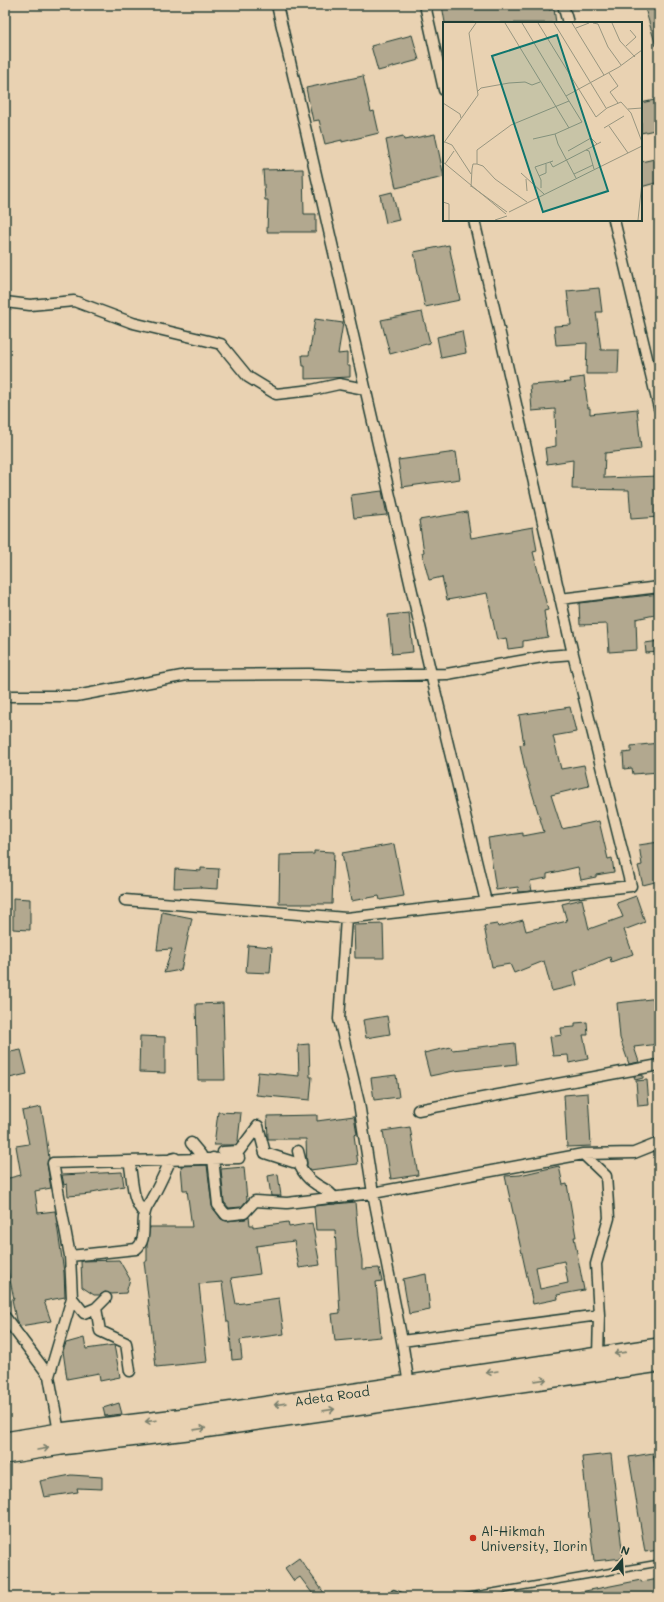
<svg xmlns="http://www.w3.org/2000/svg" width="664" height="1602" viewBox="0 0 664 1602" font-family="Mali,sans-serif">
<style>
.building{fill:#b2a88f;stroke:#1f3d34;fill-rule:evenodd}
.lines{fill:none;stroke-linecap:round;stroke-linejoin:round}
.service-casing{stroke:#1f3d34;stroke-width:8}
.minor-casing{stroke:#1f3d34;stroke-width:13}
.primary-casing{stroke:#1f3d34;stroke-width:20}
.service{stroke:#e9d2b2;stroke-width:5}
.minor{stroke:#e9d2b2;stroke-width:10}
.primary{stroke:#e9d2b2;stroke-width:17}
.oneway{stroke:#7a806d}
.poi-dot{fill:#c8321e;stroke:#e9d2b2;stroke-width:1.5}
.labels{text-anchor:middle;stroke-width:3;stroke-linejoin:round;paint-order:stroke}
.street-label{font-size:13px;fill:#1f3d34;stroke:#e9d2b2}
.poi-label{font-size:13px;fill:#1f3d34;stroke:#e9d2b2;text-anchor:start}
.inset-road{fill:none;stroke:#989680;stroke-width:1}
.view{fill:#0f766e;fill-opacity:0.15;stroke:#0f766e;stroke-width:2}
.inset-edge{fill:none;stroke:#1f3d34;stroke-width:2}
</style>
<rect width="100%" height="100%" fill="#e9d2b2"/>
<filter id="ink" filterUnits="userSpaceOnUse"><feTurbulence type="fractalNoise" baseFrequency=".025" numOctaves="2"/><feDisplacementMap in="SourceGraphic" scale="8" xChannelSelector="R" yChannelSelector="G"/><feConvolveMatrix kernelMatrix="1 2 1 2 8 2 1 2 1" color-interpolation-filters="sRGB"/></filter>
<g filter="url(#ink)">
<path class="building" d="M 442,5 L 549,5 L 549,10 L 554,9 L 556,23 L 445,23 Z
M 644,5 L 659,5 L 659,46 L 656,46 Z
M 412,35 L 419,60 L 378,71 L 371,46 Z
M 363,76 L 371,112 L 374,111 L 379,133 L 342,142 L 342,140 L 325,144 L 319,120 L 313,121 L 306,88 Z
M 659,99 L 659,129 L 641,133 L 641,103 Z
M 435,134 L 444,177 L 396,188 L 386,140 L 403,136 L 404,140 Z
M 659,158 L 659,182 L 641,187 L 641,162 Z
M 303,169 L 304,214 L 316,214 L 316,232 L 267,232 L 268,200 L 265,200 L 263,170 Z
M 392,192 L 399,220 L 386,223 L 380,195 Z
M 449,245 L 460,300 L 425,307 L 414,252 Z
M 599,288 L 602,312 L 596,312 L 601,350 L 619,350 L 618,374 L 586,374 L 587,343 L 556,345 L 554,326 L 571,325 L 567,291 Z
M 422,312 L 430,343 L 390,354 L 381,320 Z
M 315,319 L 343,323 L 338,354 L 347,353 L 347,366 L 350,366 L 350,377 L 305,379 L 305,366 L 303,366 L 302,355 L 309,355 Z
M 462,331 L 466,353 L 441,358 L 437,337 Z
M 584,377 L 588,408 L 590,408 L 590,414 L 637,409 L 641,449 L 605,453 L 604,478 L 659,476 L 659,517 L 631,519 L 629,490 L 572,489 L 573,460 L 547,464 L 545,448 L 556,446 L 555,409 L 532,411 L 530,385 L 571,382 L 570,379 Z
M 456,452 L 460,479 L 402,487 L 398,460 Z
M 382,491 L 387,515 L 354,518 L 351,495 Z
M 467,512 L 471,538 L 533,527 L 537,551 L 533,552 L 548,610 L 544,611 L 548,637 L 523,641 L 523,647 L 508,649 L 506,638 L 497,640 L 487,593 L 447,600 L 442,577 L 429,580 L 422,553 L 424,552 L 419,520 Z
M 659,594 L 659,614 L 636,619 L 637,650 L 609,652 L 607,624 L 580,625 L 579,603 Z
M 409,613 L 413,652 L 392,654 L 388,615 Z
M 659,641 L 659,652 L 646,653 L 645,643 Z
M 570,707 L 576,732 L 553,736 L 561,769 L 584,765 L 589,786 L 551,795 L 562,829 L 599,821 L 608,859 L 612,858 L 614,872 L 596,875 L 596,877 L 581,880 L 578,867 L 547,874 L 547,878 L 530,881 L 532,891 L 519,892 L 518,887 L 496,890 L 488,838 L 523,833 L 523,836 L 544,832 L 525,769 L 520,745 L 524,744 L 519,715 Z
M 659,743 L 659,772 L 633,774 L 632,768 L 624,769 L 623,753 L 631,752 L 631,746 Z
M 659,842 L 659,881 L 643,885 L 638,866 L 642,865 L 639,845 Z
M 394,844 L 404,896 L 380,900 L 379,896 L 351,901 L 342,853 Z
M 314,851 L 334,852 L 332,904 L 279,904 L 280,855 L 314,854 Z
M 201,868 L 219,869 L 218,889 L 201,888 L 201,887 L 174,888 L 175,869 L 201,871 Z
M 636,896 L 645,922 L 624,930 L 633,954 L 611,962 L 610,957 L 574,972 L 577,985 L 552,991 L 544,961 L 514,973 L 510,964 L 492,967 L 484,926 L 497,924 L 498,927 L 523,920 L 526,931 L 567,921 L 562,904 L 582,899 L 589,929 L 623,917 L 617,903 Z
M 13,898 L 30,899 L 30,930 L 13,929 Z
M 162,912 L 192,918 L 181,970 L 164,973 L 172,949 L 157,950 Z
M 383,924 L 384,958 L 355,958 L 354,925 Z
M 248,945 L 272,947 L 270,973 L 246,972 Z
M 659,998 L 659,1044 L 634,1047 L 639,1062 L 629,1064 L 620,1038 L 617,1003 Z
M 223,1003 L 225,1080 L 198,1080 L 196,1004 Z
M 387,1016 L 390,1034 L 366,1038 L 363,1020 Z
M 587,1022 L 588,1035 L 583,1035 L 588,1059 L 569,1063 L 568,1055 L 553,1056 L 550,1037 L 562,1035 L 561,1028 L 575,1027 L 575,1023 Z
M 140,1036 L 165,1037 L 165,1073 L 139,1072 Z
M 515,1043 L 517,1064 L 454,1071 L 430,1076 L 424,1053 L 451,1047 L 452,1050 Z
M 309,1044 L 310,1077 L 312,1077 L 310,1100 L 256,1095 L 258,1072 L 299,1076 L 298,1045 Z
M 21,1050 L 27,1074 L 5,1079 L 5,1053 Z
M 396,1075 L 399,1097 L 374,1100 L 371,1078 Z
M 643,1075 L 643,1078 L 635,1080 L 634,1076 Z
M 647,1080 L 649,1105 L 638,1106 L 636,1081 Z
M 588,1093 L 591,1146 L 567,1147 L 564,1095 Z
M 41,1107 L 45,1128 L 49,1158 L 47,1164 L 51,1188 L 35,1191 L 38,1213 L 55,1211 L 64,1272 L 65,1297 L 44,1301 L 51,1321 L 20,1326 L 16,1320 L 12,1299 L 14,1299 L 7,1266 L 5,1266 L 5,1179 L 21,1175 L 16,1146 L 29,1144 L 22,1111 Z
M 218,1112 L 241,1113 L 238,1141 L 236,1145 L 214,1145 Z
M 317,1115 L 317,1121 L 354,1116 L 357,1134 L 354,1135 L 358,1164 L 310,1170 L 307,1166 L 306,1139 L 268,1139 L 267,1116 Z
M 410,1127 L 418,1175 L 391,1179 L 383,1131 Z
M 207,1165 L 212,1206 L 221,1219 L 227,1221 L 245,1219 L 249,1217 L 250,1225 L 253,1225 L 253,1227 L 288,1222 L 289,1227 L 312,1223 L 320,1265 L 299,1268 L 294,1241 L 256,1246 L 260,1274 L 231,1278 L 236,1304 L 279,1298 L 284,1334 L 240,1340 L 242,1359 L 232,1360 L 229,1322 L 227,1322 L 222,1282 L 199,1284 L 207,1362 L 156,1367 L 144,1261 L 147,1261 L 147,1245 L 150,1227 L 192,1227 L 187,1190 L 183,1190 L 181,1166 Z
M 559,1166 L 563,1185 L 567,1184 L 576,1237 L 574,1237 L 584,1290 L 557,1295 L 558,1299 L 533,1304 L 505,1176 L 520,1175 ZM 564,1261 L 568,1283 L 540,1289 L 536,1267 Z
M 244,1167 L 247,1200 L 241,1207 L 229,1208 L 224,1202 L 221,1169 Z
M 122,1172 L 124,1186 L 92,1192 L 92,1194 L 68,1196 L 67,1184 L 64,1185 L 62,1175 Z
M 278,1174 L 281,1196 L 271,1196 L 268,1176 Z
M 355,1202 L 358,1236 L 362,1260 L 362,1269 L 379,1268 L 382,1281 L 376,1282 L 381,1337 L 335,1341 L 332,1314 L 340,1313 L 335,1230 L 316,1230 L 314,1206 Z
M 119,1260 L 130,1279 L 126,1293 L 111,1294 L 105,1292 L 100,1295 L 94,1295 L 82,1287 L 81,1261 Z
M 426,1274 L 430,1310 L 409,1314 L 403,1279 Z
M 84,1338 L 86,1349 L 114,1345 L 120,1377 L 100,1381 L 99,1373 L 67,1379 L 63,1351 L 66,1343 Z
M 119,1403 L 122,1414 L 105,1416 L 103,1408 Z
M 653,1453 L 659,1492 L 659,1550 L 645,1552 L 629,1457 Z
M 611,1454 L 623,1558 L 594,1561 L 582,1457 Z
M 71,1475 L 102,1477 L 102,1489 L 77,1488 L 78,1492 L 44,1497 L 40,1481 Z
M 299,1558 L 327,1597 L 315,1597 L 300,1577 L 294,1581 L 285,1568 Z
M 659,1579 L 659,1597 L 580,1597 L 580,1592 L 641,1580 L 641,1582 Z"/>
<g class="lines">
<g class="service-casing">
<path id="service" d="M 394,1593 L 404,1597
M 464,1597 L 659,1563"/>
</g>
<g class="minor-casing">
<path id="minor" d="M 277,5 L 431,674 L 486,902
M 425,5 L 444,90
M 563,5 L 568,23
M 614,220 L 659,408
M 5,302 L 30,305 L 74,301 L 133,323 L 221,344 L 248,377 L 276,394 L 312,390 L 339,384 L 365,389
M 560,599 L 659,587
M 5,696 L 76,696 L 187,675 L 309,674 L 363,676 L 447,674 L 548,656 L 573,654 L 474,220
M 125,900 L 346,918 L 631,886 L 573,654
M 346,918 L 339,1019 L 359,1103 L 373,1193 L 402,1341 L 409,1385
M 418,1110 L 659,1065
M 191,1143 L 201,1155
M 298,1151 L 301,1163 L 300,1166 C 303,1172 307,1178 313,1182 C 320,1188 329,1189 334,1198
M 223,1152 L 239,1151 L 258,1126 L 265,1153 L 293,1162 L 301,1163
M 213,1158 L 218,1205 L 226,1215 L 244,1213 L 255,1201 L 287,1203 L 373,1193 L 583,1154
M 129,1161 C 133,1178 131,1200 144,1213
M 70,1256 L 136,1249 C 148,1239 141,1225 145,1212 C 146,1206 150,1203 152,1198 C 159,1186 165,1172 171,1159 L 175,1158
M 72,1298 L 84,1313 L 96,1308 L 106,1298
M 96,1308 L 100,1331 L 126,1343 L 130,1371
M 5,1317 L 49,1376 L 59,1432
M 402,1341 L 599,1315
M 598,1356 L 599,1315 L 596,1264 L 609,1218 L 606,1176 L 583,1154 L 634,1153 L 659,1143
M 49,1376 L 72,1298 L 70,1256 L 53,1163 L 239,1158"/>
</g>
<g class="primary-casing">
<path id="primary" d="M 5,1441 L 59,1432 L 194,1416 L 659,1347
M 5,1455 L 61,1446 L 196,1430 L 659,1363"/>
</g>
<use href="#service" class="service"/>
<use href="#minor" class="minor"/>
<use href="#primary" class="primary"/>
</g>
<defs><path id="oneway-shaft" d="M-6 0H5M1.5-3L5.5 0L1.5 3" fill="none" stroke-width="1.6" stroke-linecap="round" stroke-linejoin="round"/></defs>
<g class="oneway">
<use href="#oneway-shaft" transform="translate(620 1353) rotate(172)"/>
<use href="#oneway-shaft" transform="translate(492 1372) rotate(171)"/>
<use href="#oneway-shaft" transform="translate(541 1380) rotate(-8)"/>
<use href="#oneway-shaft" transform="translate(280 1404) rotate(172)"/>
<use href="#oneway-shaft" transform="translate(329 1410) rotate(-8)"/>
<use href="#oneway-shaft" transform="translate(151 1421) rotate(173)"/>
<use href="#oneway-shaft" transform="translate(200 1429) rotate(-8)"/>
<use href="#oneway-shaft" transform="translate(43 1449) rotate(-10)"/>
</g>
</g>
<circle class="poi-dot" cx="473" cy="1538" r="4"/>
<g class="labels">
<g class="street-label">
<text transform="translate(332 1396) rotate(-8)" y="5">Adeta Road</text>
</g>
<g class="poi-label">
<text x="481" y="1536">Al-Hikmah<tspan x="481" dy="15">University, Ilorin</tspan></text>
</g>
</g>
<g transform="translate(443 22)">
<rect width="199" height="199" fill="#e9d2b2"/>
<path class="inset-road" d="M 62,1 L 126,106M 95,1 L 153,95 L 164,86 L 178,80 L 188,91 L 199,120M 111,1 L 163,86M 129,1 L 161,53M 150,1 L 155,2 L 165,25 L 178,43M 169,1 L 177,19 L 192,35M 133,6 L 146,1M 183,24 L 193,15 L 187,8M 166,51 L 175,64 L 167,70 L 175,81M 35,69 L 38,66 L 66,61 L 82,60 L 89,63 L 97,60M 123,74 L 176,45 L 199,28M 0,81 L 17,92 L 18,96M 185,87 L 199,86M 166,104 L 185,131M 161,106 L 181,94M 112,112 L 115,122 L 133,156M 90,117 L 112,112 L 139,100 L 126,79M 2,120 L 9,123 L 28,152M 0,122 L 35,73 L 26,11 L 33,1M 125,129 L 148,116 L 154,122M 0,140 L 63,192M 107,140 L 110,145 L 143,128M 2,142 L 11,129M 34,142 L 40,144 L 52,157 L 84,180M 151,147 L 146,129 L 143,128 L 158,120M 78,151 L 101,172M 131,152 L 150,143M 96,154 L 103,151 L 103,142M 83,157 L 84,169M 28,164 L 64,190M 28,165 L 29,147 L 30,142 L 34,142 L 34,128 L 68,103 L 126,79 L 79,1M 98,166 L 98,158 L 92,145 L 110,139M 0,180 L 6,182 L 6,198M 66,190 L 199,124M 52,198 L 64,194M 195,198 L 199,160"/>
<path class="view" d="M 114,13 L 165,169 L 100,190 L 49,34 Z"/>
<rect width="199" height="199" class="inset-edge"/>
</g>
<rect width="664" height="1602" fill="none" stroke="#e9d2b2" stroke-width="20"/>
<rect x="10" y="10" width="644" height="1582" fill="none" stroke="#1f3d34" stroke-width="1.5" filter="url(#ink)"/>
<g transform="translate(622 1560) rotate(18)" stroke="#e9d2b2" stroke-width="3" paint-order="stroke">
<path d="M0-3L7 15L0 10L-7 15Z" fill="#1f3d34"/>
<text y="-6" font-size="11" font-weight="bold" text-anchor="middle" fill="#1f3d34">N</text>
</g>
</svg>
